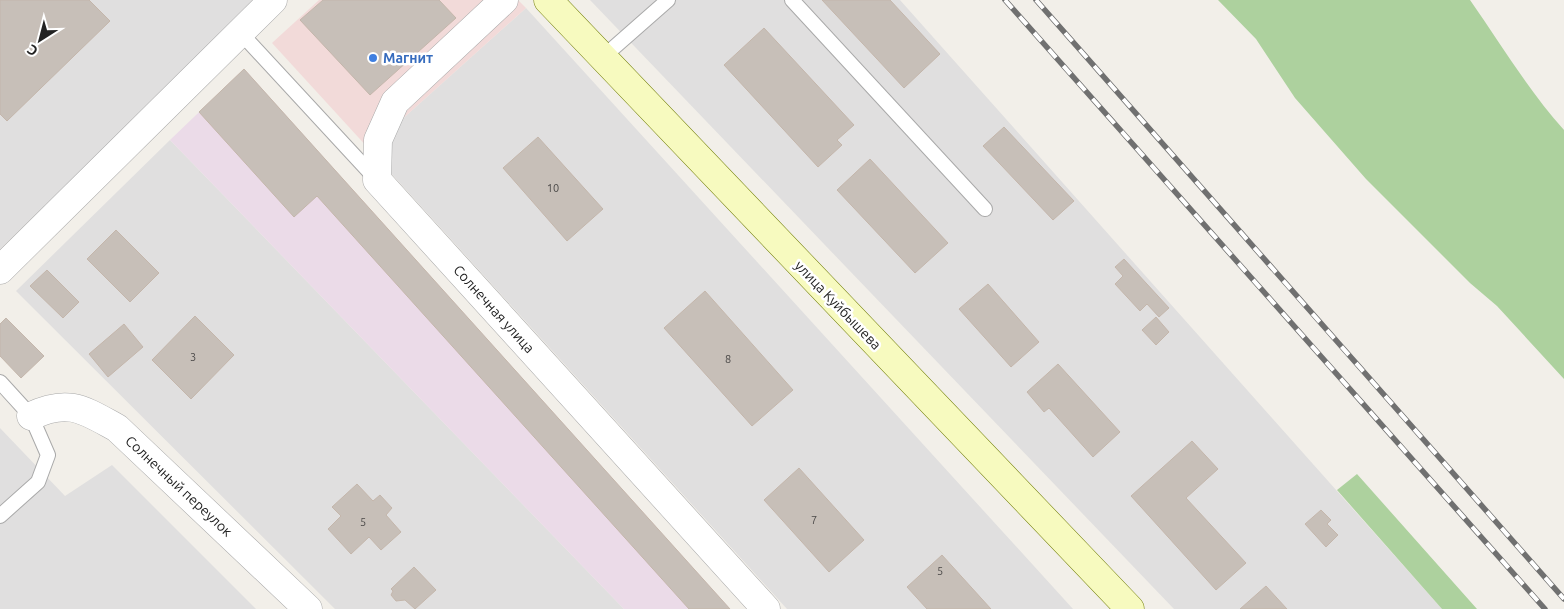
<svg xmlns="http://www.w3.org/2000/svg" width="1564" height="609" viewBox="0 0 1564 609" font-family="Ubuntu,sans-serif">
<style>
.residential{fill:#e0dfdf}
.commercial{fill:#f2dad9}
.industrial{fill:#ebdbe8}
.forest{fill:#add19e}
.building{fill:#c7bfb8;stroke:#c4b6ab}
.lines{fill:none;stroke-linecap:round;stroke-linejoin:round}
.lane-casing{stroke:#a9a9a9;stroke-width:16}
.street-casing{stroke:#a9a9a9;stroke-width:29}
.secondary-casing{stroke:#707d05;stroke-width:29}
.lane{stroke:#fff;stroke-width:14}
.street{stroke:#fff;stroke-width:28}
.secondary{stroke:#f7fabf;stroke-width:28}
.rail-casing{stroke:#707070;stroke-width:5.5}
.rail{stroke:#fff;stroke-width:4;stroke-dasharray:11;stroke-linecap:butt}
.shop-dot{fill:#3f7fe0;stroke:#fff;stroke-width:2}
.labels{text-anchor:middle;stroke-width:5;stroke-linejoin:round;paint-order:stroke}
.number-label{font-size:11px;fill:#4b4948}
.shop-label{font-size:14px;font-weight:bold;fill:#366cbe;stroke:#fff;text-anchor:start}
.street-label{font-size:14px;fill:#222;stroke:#fff}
</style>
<rect width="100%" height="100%" fill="#f2efe9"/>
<path class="residential" d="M 0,0 L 258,0 L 0,249 Z
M 590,0 L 900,0 L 1442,609 L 1174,609 Z
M 526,8 L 1073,609 L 787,609 L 369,149 Z
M 170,140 L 624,609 L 335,609 L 16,291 Z
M 0,428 L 65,496 L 112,465 L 256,609 L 0,609 Z"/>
<path class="commercial" d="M 319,0 L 518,0 L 526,8 L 369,149 L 272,43 Z"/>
<path class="industrial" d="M 244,69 L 730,609 L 624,609 L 170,140 Z"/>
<path class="forest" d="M 1218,0 L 1470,0 C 1501,44 1528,90 1564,130 L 1564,379 L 1497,306 L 1470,283 L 1366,179 L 1295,98 L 1256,39 Z
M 1357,474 L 1477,609 L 1442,609 L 1337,490 Z"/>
<path class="building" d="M 0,0 L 89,0 L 110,21 L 7,121 L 0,114 Z
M 323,0 L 439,0 L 456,18 L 370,95 L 300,20 Z
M 822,0 L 890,0 L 940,54 L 904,88 Z
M 764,28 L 854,125 L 837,140 L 842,145 L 818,167 L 724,65 Z
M 244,69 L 730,609 L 689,609 L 317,196 L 294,217 L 199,112 Z
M 1004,127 L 1074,201 L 1053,220 L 983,146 Z
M 538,137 L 603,209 L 567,241 L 503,168 Z
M 870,159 L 948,243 L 915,273 L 837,190 Z
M 116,230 L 159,273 L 130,302 L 87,259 Z
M 1124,259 L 1169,308 L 1159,317 L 1147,304 L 1140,311 L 1115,284 L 1123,276 L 1115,267 Z
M 47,270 L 79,302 L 63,318 L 30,286 Z
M 988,284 L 1039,342 L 1011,367 L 959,309 Z
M 705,291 L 793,390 L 752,426 L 664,328 Z
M 195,316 L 234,355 L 191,399 L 152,360 Z
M 1156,317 L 1169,332 L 1156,345 L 1142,330 Z
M 6,318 L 44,356 L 21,378 L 0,356 L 0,324 Z
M 124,324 L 143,347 L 108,377 L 89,354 Z
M 1058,364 L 1120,432 L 1093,457 L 1049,408 L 1044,412 L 1027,392 Z
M 1192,441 L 1218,469 L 1186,498 L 1246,563 L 1216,590 L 1131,496 Z
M 799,468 L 864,540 L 829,572 L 764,500 Z
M 357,484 L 373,501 L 380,495 L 392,508 L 386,515 L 401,532 L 381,550 L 369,537 L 351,554 L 328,529 L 341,516 L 332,507 Z
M 1321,510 L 1331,520 L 1327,524 L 1338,535 L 1326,547 L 1305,524 Z
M 942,555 L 991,609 L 927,609 L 907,587 Z
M 414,567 L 436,590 L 415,609 L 405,600 L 396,601 L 391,595 L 393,591 L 391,589 Z
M 1266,586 L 1287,609 L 1240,609 Z"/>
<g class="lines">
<g class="lane-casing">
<path id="lane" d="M 792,0 L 985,209
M 239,31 L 375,178
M 602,58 L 668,0
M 0,382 L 31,416 L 48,455 L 38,482 L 0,516"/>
</g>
<g class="street-casing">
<path id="street" d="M 504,0 L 395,102 L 378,140 L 377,180 L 766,609
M 0,270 L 273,0
M 31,416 C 69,398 84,410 117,428 L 308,609"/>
</g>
<g class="secondary-casing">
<path id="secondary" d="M 548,0 L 1130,609"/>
</g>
<use href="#lane" class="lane"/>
<use href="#street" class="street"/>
<use href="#secondary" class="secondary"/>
<g class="rail-casing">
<path id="rail" d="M 1005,0 L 1545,609
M 1036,0 L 1564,599"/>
</g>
<use href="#rail" class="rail"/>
</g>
<circle class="shop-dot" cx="373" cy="58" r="5"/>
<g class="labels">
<g class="number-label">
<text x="553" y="192">10</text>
<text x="193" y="361">3</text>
<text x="728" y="363">8</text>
<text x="814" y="524">7</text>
<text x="363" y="526">5</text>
<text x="940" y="575">5</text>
</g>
<g class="shop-label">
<text x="383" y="63">Магнит</text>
</g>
<g class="street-label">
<text transform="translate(838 305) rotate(46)" y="5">улица Куйбышева</text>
<text transform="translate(494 309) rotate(48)" y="5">Солнечная улица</text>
<text transform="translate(179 486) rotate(43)" y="5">Солнечный переулок</text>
</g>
</g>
<g transform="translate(40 40) rotate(216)" stroke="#ffffff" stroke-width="4" paint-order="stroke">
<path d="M0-4L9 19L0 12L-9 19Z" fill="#222222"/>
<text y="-8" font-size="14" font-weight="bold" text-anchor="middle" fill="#222222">С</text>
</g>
</svg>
